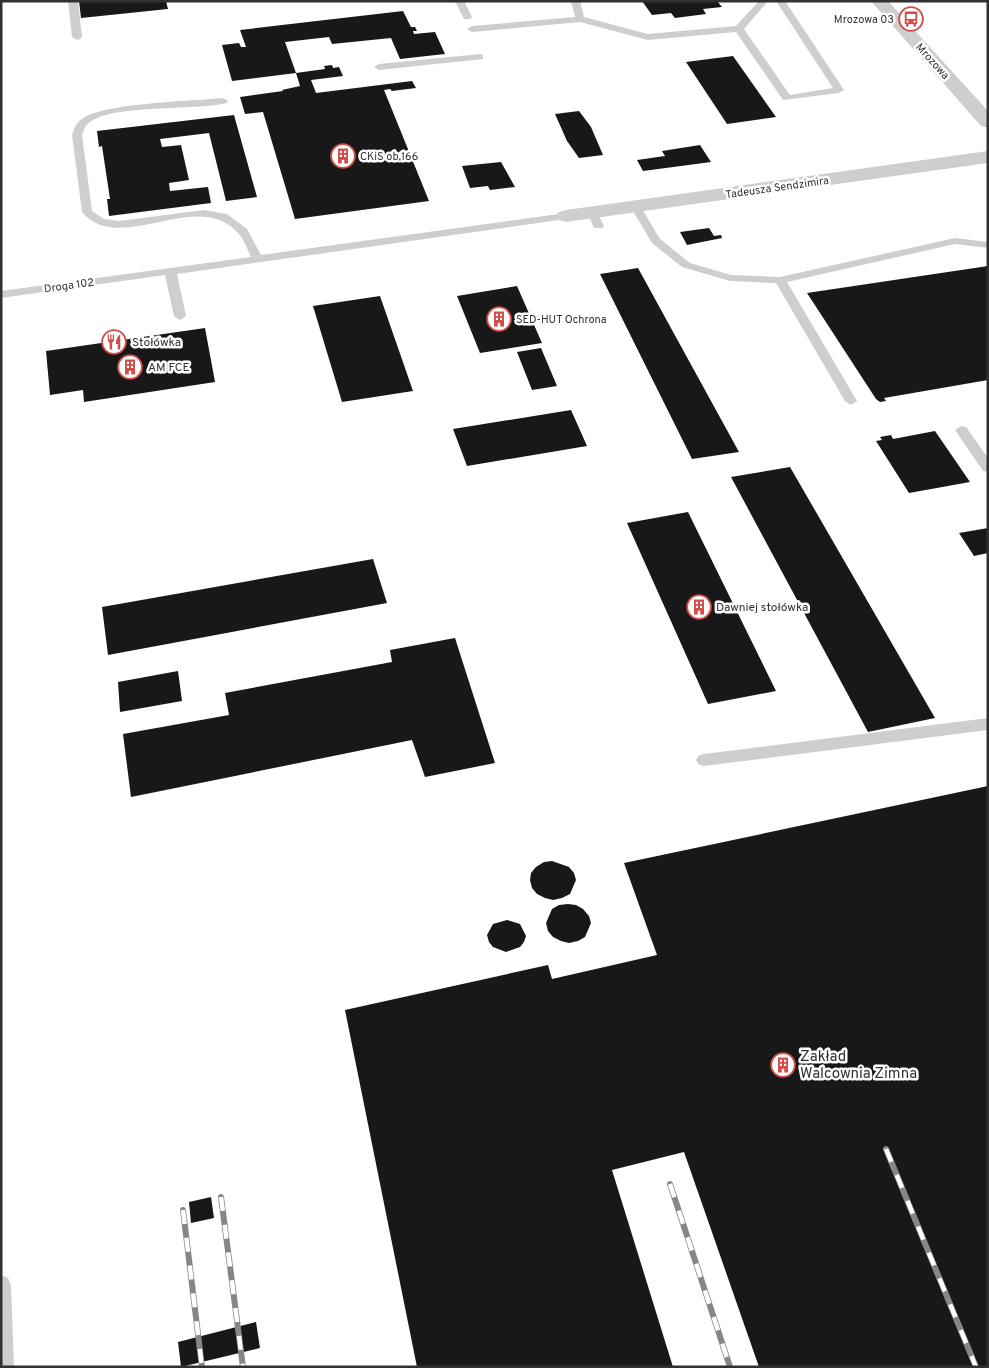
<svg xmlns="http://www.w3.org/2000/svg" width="989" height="1368" viewBox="0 0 989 1368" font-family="Overpass,sans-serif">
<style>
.building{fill:#181818}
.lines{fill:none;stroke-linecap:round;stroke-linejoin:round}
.lane{fill:#cecece;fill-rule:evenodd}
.street{fill:#cecece;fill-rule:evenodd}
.rail-casing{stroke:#868686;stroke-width:6}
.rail{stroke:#fff;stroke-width:4.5;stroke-dasharray:14;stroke-linecap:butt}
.labels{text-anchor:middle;stroke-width:5;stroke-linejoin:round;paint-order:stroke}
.far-poi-label{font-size:11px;fill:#313131;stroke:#fff;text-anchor:start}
.far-street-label{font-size:11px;fill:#313131;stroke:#fff}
.poi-label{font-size:12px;fill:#313131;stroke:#fff;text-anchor:start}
.near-poi-label{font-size:15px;fill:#313131;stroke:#fff;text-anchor:start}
</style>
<rect width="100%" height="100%" fill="#fff"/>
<path class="building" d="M 79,1 L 166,1 L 168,9 L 81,18 Z
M 642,1 L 717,1 L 722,7 L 703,9 L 706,14 L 675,18 L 671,13 L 652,15 Z
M 403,11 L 411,27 L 415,27 L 417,31 L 413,31 L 414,34 L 435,32 L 445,54 L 400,59 L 391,38 L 332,44 L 329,37 L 285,42 L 296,73 L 325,69 L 324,66 L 332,65 L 333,68 L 339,67 L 343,76 L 311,80 L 316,93 L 412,81 L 416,88 L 392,91 L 390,89 L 384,90 L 429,201 L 295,219 L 263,112 L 245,114 L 240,97 L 283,91 L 282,90 L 300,86 L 296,73 L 232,81 L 222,45 L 239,43 L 241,47 L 246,47 L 240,30 Z
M 733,56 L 776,117 L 727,124 L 686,62 Z
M 579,111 L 591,127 L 603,155 L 579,158 L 567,141 L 555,114 Z
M 234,115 L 257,197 L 226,201 L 209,133 L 160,139 L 162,147 L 181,145 L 189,180 L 169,183 L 170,191 L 208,187 L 211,203 L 109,216 L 107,199 L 110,199 L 102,146 L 99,147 L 97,131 Z
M 700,145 L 711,162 L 643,171 L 637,160 L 665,156 L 662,151 Z
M 501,162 L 515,187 L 490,190 L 488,186 L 470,188 L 462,166 Z
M 709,228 L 714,236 L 721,235 L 722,238 L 687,245 L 680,232 Z
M 988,266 L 988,380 L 884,398 L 886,401 L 880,402 L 876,399 L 807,293 Z
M 638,268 L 739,452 L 692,459 L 600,274 Z
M 517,286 L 542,343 L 480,353 L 457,296 Z
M 380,296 L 413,391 L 342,402 L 313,306 Z
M 205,328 L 215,382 L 84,402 L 83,390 L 50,395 L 46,351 Z
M 541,348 L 557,386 L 532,390 L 517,352 Z
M 571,410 L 587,446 L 467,466 L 453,429 Z
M 935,431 L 970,482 L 909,493 L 876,441 L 882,440 L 880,437 L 891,435 L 893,439 Z
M 790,467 L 935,718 L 868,732 L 731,477 Z
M 688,512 L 776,691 L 708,704 L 627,523 Z
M 988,528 L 988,553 L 974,556 L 959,533 Z
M 373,559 L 387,603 L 108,655 L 102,607 Z
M 455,638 L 495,763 L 425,777 L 412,740 L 131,797 L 123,734 L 229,715 L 225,693 L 392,662 L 390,650 Z
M 178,671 L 182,701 L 120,712 L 118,682 Z
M 988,786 L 988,1367 L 759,1367 L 684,1152 L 612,1170 L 673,1367 L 417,1367 L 345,1010 L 548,965 L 552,979 L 657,955 L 624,863 Z
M 552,861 L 569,867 L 574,873 L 576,880 L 570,894 L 562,898 L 553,900 L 545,898 L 537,894 L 532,888 L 530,880 L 531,873 L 536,867 L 544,862 Z
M 568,904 L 576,905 L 583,909 L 589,916 L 591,923 L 585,937 L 578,941 L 569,943 L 561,941 L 553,937 L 548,931 L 546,923 L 552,909 L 559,905 Z
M 507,920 L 520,924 L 526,936 L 524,942 L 520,947 L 506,952 L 493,947 L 489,942 L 487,935 L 493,924 Z
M 211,1197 L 214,1218 L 191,1223 L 189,1202 Z
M 256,1322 L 260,1348 L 181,1367 L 178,1342 Z"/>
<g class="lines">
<path class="lane" d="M 68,1 L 78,1 L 82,37 L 80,39 L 77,40 L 72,37 Z
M 455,1 L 464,1 L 472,17 L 470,19 L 464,19 Z
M 571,1 L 580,1 L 584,17 L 648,34 L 736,26 L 759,1 L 768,1 L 744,29 L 790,95 L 833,88 L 776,1 L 785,1 L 844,90 L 839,93 L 783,100 L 736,32 L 648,40 L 580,22 L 472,32 L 467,29 L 472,26 L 575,17 Z
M 480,54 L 483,55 L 483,59 L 379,70 L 374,67 L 379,64 Z
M 223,98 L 228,101 L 227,103 C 193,111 115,104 90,122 C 85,125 84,130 82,135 L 92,211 L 104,219 L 119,221 L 204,210 L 227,214 L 247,229 L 261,255 L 566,213 L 571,216 L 566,219 L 177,274 L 186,316 L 180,320 L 174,316 L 165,275 L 1,298 L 1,291 L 251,257 C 247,249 244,239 238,233 C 197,187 120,257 82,212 L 72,135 C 74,129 76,123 82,119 C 101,103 194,101 223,98 Z
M 635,203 L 639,204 L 660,239 L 690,263 L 731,275 L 780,277 L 955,238 L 988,242 L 988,248 L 955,244 L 787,282 L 857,401 L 851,405 L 845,401 L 776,283 L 730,281 L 682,267 L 652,243 L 630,206 Z
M 592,209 L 597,212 L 604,226 L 602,228 L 594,228 L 587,212 Z
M 961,426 L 966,427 L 988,458 L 988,472 L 983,471 L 955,430 Z
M 988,718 L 988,730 L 704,766 L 698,764 L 696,760 L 698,756 L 704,754 Z
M 1,1275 L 8,1278 L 11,1285 L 14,1367 L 1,1367 Z"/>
<path class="street" d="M 871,1 L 888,1 L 988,111 L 988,128 L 981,126 Z
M 988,151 L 988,163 L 566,222 L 559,220 L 556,216 L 559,212 L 566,210 Z"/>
<g class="rail-casing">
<path id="rail" d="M 886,1149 L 976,1367
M 670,1184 L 730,1367
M 221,1197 L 243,1367
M 183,1210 L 202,1367"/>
</g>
<use href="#rail" class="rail"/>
</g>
<defs>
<g id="bus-ring" transform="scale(1.25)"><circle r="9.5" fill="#fff" stroke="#d14d49" stroke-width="1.5"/><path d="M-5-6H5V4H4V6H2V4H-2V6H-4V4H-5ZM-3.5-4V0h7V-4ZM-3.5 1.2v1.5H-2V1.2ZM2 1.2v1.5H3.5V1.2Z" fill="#d14d49"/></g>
<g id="building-ring" transform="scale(1.25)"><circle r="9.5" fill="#fff" stroke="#d14d49" stroke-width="1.5"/><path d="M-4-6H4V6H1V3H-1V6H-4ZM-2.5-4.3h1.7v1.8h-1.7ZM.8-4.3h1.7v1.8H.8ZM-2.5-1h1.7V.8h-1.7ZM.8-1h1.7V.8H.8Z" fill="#d14d49"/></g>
<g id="restaurant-ring" transform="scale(1.25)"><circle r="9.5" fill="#fff" stroke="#d14d49" stroke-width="1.5"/><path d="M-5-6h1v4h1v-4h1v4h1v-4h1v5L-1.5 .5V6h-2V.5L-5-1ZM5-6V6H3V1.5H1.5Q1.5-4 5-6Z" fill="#d14d49"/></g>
</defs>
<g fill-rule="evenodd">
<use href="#bus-ring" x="911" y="19"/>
<use href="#building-ring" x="343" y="156"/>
<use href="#building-ring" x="499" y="319"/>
<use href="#restaurant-ring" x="114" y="342"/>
<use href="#building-ring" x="130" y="367"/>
<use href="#building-ring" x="699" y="607"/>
<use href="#building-ring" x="783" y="1065"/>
</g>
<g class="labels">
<g class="far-poi-label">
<text x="894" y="23" text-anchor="end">Mrozowa 03</text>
<text x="360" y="160">CKiS ob.166</text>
<text x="516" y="323">SED-HUT Ochrona</text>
</g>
<g class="far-street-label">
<text transform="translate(933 61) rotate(48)" y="4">Mrozowa</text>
<text transform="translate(777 187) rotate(-8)" y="4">Tadeusza Sendzimira</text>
<text transform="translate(69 285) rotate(-8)" y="4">Droga 102</text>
</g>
<g class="poi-label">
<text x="132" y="346">Stołówka</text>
<text x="148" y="371">AM FCE</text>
<text x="716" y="611">Dawniej stołówka</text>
</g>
<g class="near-poi-label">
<text x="800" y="1061">Zakład<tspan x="800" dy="17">Walcownia Zimna</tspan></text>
</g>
</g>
<rect width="989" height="1368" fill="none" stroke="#313131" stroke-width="5"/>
</svg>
